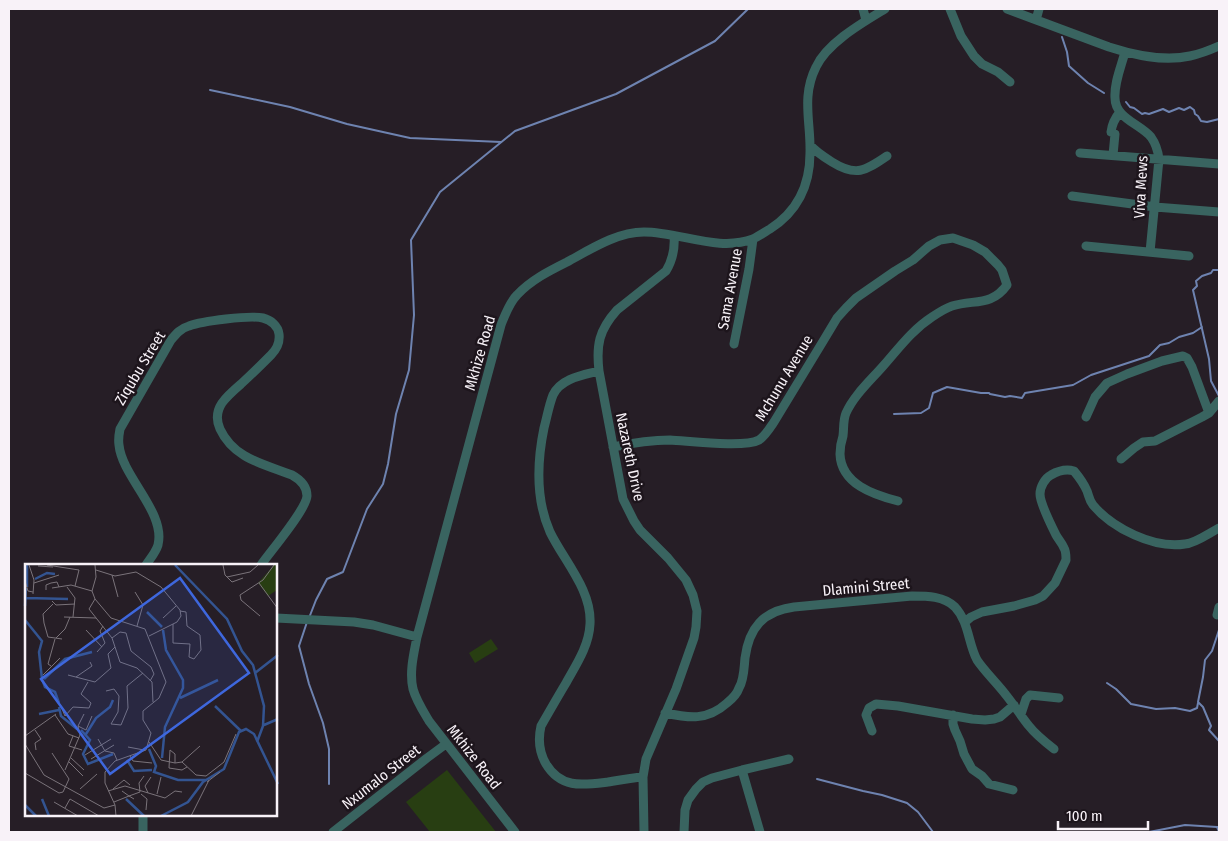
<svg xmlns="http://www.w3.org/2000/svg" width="1228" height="841" viewBox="0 0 1228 841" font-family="'Fira Sans Condensed',sans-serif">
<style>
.green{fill:#283e12}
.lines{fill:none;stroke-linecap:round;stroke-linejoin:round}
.stream{stroke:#6e83b0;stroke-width:2}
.minor{stroke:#396460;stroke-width:9}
.labels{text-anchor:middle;stroke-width:5;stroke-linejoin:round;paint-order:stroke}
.street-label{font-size:15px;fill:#f8f2f8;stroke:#1d151c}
.inset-river{fill:none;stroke:#335491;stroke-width:2.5}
.inset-road{fill:none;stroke:#7a737a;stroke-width:1}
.view{fill:#3e67dd;fill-opacity:0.15;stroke:#3e67dd;stroke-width:2.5}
.inset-edge{fill:none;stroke:#f8f2f8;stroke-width:2.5}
</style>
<rect width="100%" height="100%" fill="#261e26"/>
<path class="green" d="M 491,639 L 498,649 L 475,663 L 469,653 Z
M 447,770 L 496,832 L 430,832 L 406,802 Z"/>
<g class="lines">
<path class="stream" d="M 1062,37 L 1067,52 L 1069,66 L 1088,83 L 1104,93
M 210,90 L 290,107 L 347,124 L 410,138 L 501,142
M 1126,102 L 1130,107 L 1134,108 L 1142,114 L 1145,113 L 1149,114 L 1163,109 L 1169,112 L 1179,108 L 1184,110 L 1190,107 L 1194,110 L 1195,114 L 1198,116 L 1201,121 L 1207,122 L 1219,119
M 1219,270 L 1213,270 L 1211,273 L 1202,276 L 1196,281 L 1197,286 L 1193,290 L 1209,359 L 1211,381 L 1219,396
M 894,414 L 921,413 L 929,408 L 933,393 L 947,387 L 981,393 L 989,393 L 990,394 L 1005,397 L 1010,396 L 1022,398 L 1025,393 L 1073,385 L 1091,375 L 1149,356 L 1160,345 L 1169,343 L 1179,337 L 1193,333 L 1202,327
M 309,618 L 316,600 L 327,579 L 343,572 L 367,509 L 383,484 L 388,464 L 396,414 L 409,370 L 414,315 L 411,240 L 440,192 L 515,131 L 616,94 L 715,41 L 748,9
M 307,622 L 299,646 L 309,684 L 323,723 L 329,749 L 329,784
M 1219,630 L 1212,651 L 1205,660 L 1203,677 L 1198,702 L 1203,707 L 1211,726 L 1209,730 L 1219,741
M 1107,683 L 1116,689 L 1131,704 L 1156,709 L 1175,708 L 1190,711 L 1197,708 L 1198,703
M 817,779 L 863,791 L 882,795 L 907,803 L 918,812 L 933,832
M 1219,827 L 1217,827 L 1219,832
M 1149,832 L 1185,825 L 1217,827"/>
<path class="minor" d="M 863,9 L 866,20
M 950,9 L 961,36 L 974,56 L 982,64 L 998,72 L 1010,82
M 1007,9 L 1109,47 C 1134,55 1163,62 1190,56 C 1200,54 1210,50 1219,46
M 1036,20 L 1039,9
M 1125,52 C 1121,67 1114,83 1115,98 C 1115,118 1140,124 1151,137 C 1156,144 1158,151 1159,159 L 1150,252
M 810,145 C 816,152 824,157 832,162 C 856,177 865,171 887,156
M 1080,153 L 1219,164
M 1113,155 L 1115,134 L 1111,132 C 1112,124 1115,118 1120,112
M 1072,196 L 1155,207 L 1219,212
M 1086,246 L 1189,256
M 734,344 L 749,269 L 753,239
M 599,371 C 584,375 561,378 553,395 C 549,405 547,417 544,428 C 537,462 535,498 550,532 C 564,561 592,590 590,624 C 589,646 576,665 566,683 C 557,698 549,712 541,726 C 538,739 539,752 546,764 C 561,789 583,785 608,782 C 620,780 631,778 643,777
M 1086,417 L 1095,397 L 1107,383 L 1127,374 L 1162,361 L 1183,356 L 1187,358 L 1192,367 L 1209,413
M 613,447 C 632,443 651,440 670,440 C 690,441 744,448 759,440 C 765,436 770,428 774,422 L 825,338 L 837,318 L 846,308 L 856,298 L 895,271 L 913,260 L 929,246 L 940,240 L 953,238 L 973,245 L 985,252 L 998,265 L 1002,270 L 1007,285 C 991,307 974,299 952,306 C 946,308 938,313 932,317 C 912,330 899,348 884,365 C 871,380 854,395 846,413 C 843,420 844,428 843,436 C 841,442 840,448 840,454 C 841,484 874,495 898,501
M 1121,459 L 1134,448 L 1143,442 L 1155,441 L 1202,417 L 1209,413 L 1219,401
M 146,565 C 150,559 156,552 158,545 C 166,512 122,477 119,445 C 118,439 119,434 120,429 L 171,340 C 176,334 181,328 189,326 C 202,321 250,315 263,318 C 271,320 278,326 279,334 C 280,342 277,349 271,355 C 261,365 251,375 241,384 C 234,390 227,396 222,403 C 216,412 216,420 220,429 C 234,459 264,464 292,475 C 301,480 307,486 307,496 C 306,510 270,552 261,565
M 1217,615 L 1219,607
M 276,618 L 354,622 L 373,625 L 417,637
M 965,622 L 971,617 L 982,612 L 1014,606 L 1035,600 L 1043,596 L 1055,583 L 1066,560 C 1066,556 1066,551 1064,548 C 1062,543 1058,539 1056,535 C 1052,527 1040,502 1040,494 C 1040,487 1045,478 1051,475 C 1058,471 1067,469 1074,471 C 1079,477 1084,484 1087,491 C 1089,496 1089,500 1093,505 C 1112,528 1154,549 1185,544 C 1196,543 1209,533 1219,528
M 665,713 C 689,718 707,721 727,703 C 732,699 737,694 739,688 C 744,680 744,668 745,658 C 749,628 763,611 794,607 L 912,596 C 927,596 944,596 955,607 C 969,622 968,643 977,660 C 985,672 997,683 1006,695 C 1014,705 1021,716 1029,726 C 1036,735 1045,742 1054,749
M 1021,714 L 1026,699 L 1030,695 L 1059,698
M 953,715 L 953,724 L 955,730 L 960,741 L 964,754 L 972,769 L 982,776 L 989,784 L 1013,790
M 872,731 L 866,715 L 869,708 L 876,704 L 898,706 L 972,719 L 985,720 L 994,719 L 1000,717 L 1014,705
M 742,770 L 760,832
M 143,815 L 143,832
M 333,832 L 427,758 L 446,744
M 515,832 L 429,721 C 423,711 416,700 413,689 C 409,672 414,653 417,637 L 501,325 C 505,315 509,303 517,295 C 531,280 549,271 567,262 C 591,249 617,232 644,232 C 680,232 718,252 753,239 C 759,236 765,232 770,229 C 798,211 810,185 810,153 C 811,122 801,97 816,67 C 827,43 862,23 885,9
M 644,832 L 643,777 L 646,759 L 676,689 L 694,638 L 696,627 L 697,611 L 693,595 L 686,580 L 668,558 L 640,530 L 634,521 L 623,499 L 599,371 C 596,345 599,330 617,310 L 666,271 C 672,261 675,248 674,236
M 684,832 L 685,810 L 688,800 L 696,789 L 703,782 L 712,778 L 742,770 L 789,759"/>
</g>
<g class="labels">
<g class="street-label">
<text transform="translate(1141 187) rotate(-87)" y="5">Viva Mews</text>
<text transform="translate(730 289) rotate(-80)" y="5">Sama Avenue</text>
<text transform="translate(480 353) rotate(-74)" y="5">Mkhize Road</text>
<text transform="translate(140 368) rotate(-59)" y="5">Ziqubu Street</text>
<text transform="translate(784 378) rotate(-59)" y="5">Mchunu Avenue</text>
<text transform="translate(630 457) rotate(78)" y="5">Nazareth Drive</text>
<text transform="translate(866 587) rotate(-5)" y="5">Dlamini Street</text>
<text transform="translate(474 757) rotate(52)" y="5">Mkhize Road</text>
<text transform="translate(381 777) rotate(-38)" y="5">Nxumalo Street</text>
</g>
</g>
<g transform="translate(25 564)">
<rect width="252" height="252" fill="#261e26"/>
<path d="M 249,1 L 252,1 L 252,26 L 243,32 L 233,19 Z" fill="#283e12"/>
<path class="inset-river" d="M 2,1 L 2,23M 150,1 L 202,55 L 217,87 L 228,101 L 239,142 L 238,162 L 232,178M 10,15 L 22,9 L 30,10M 1,34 L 43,35M 0,42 L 1,24M 122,48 L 137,63M 0,56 L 17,77 L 14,88 L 17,115 L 20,123 L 30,128 L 34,139M 230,109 L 253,91M 19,115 L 40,95 L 67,88M 155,134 L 193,116M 190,142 L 216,167M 34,143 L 36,152 L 52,165M 14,150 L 34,146M 239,161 L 253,155M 56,166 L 65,176 L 58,190 L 63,200 L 88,190M 61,170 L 71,154 L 85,143 L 88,136M 124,185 L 131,202 L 129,208 L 153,216 L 181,216M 137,194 L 140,163 L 158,124 L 158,116 L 141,86 L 138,66M 102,196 L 109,207 L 127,206M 17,235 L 24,252M 101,235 L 119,252M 0,241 L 11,252M 136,252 L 163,238 L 178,218 L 199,205 L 214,168 L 221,165 L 229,170 L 253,220"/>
<path class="inset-road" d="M 4,1 L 9,16 L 8,30M 22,1 L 54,6 L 50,22M 70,1 L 71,13 L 67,27 L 70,35 L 86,54 L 120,65 L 141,118 L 134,134 L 118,147 L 118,156 L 126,169 L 121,186 L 90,197 L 80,208 L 80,219 L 90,241 L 91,252M 198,1 L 200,11 L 207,18 L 218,14M 13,2 L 28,3M 71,6 L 90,12 L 111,8 L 136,23 L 155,46 L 156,52 L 152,58 L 124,72M 87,11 L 93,33M 202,13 L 225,8 L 233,1M 0,17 L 3,27 L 8,28M 9,19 L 34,11M 234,19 L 253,45M 42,23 L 50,34 L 48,53M 27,24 L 46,21 L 67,27M 21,26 L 21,21 L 26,19 L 32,18 L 34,23M 110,28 L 118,41 L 112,62M 70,35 L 64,45 L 87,74 L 95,98 L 112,104 L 127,118 L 128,138M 27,37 L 31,41 L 50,40M 28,40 L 18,50 L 19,59 L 23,73 L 37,75M 235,52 L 216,36 L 215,31 L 238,16 L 249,1M 39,53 L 71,54M 138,54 L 151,42M 148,60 L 148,79 L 165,80 L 164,93 L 169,95 L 176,86 L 175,71 L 162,62 L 161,48 L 155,47M 61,66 L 77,83M 31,74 L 40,65 L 45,53M 87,74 L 95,68 L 101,69 L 106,87 L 126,103 L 129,110 L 125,117M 72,88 L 80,79 L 75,67 L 78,62M 26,102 L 23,100 L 30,75M 18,111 L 35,94M 43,111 L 70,118 L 86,104 L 83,90 L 90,83M 51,113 L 67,102 L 65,98M 81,127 L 89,125 L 94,132 L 93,148 L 86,160 L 96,161 L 103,144 L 102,122 L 118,109M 35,140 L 40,152 L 48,143 L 64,144 L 66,139 L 56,130 L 63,118M 30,151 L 43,170 L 54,174M 53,162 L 61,166 L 67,152M 10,166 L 16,175 L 10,179 L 11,186M 0,172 L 31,150M 48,172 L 44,182 L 57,186M 73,175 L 80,187 L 89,189 L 92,196M 124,178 L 136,196 L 150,199 L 157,198 L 175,182M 0,180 L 19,211 L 79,244 L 90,241M 103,183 L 119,186M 60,191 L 86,175M 105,192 L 108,197 L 127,199M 46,194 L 59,206M 66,195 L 89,181M 44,198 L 58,212M 157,198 L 171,211 L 181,212 L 199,198 L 211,170M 150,199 L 150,190 L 145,186 L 144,204 L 157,206 L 162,203M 40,206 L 55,171 L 53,162 L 59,150M 0,209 L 34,229 L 38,228 L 44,215 L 27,189M 182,218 L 195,208M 55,225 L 72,210M 88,225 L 99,216 L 105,221M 83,227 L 100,222 L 140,234 L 150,227 L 157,228M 97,227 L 104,232 L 115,228 L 114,219 L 119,212M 123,229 L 120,222 L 126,213M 116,230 L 122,235 L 121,246M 132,230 L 136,213M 29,238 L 53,252M 89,238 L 104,232 L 109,235M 40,244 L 45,235 L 74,252M 166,252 L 184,216"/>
<path class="view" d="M 155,14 L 224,109 L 85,210 L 16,115 Z"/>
<rect width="252" height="252" class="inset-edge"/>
</g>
<rect width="1228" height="841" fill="none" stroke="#f8f2f8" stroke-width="20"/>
<path d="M1058 821v8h90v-8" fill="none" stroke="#f8f2f8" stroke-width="2.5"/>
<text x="1066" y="821" font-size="15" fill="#f8f2f8" stroke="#1d151c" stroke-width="4" paint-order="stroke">100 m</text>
</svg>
